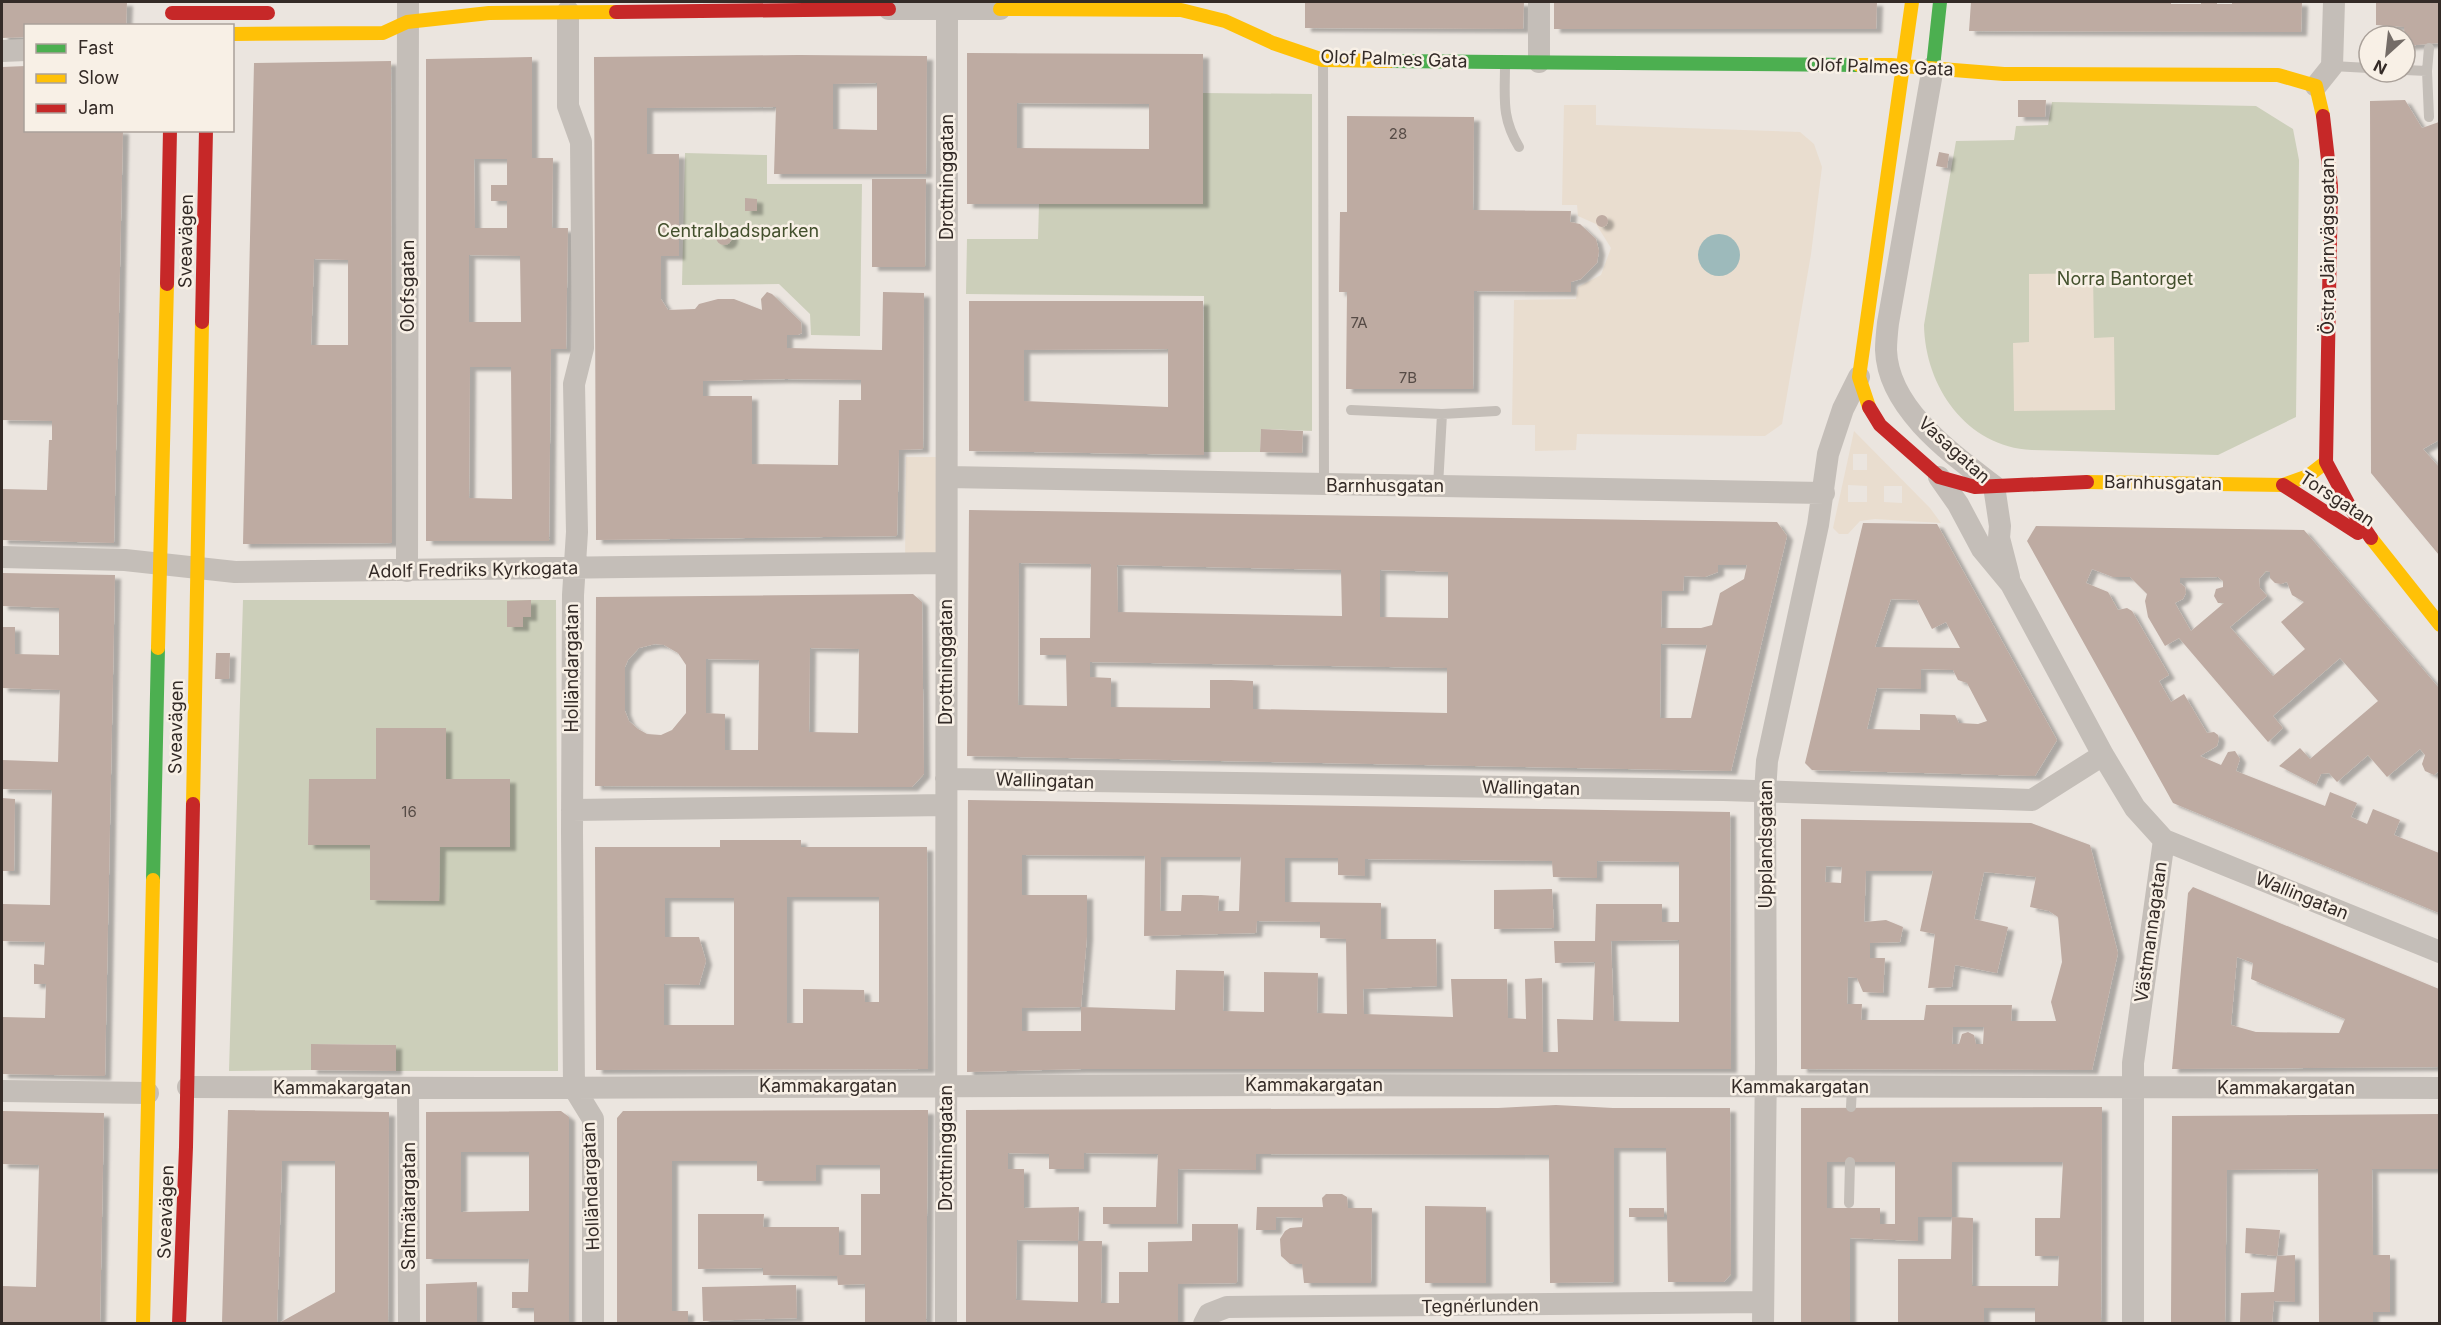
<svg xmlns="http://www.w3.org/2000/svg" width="2441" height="1325" viewBox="0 0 2441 1325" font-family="Inter,sans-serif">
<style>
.green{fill:#cccfba}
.plaza{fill:#e9ddcf;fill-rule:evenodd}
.water{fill:#9dbabb}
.building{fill:#beaba2;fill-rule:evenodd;filter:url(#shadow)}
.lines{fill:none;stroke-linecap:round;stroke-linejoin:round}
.lane{stroke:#c4beb8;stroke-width:10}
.street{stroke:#c4beb8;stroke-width:22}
.fast{stroke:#4caf50;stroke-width:14}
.slow{stroke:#ffc107;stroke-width:14}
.jam{stroke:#c62828;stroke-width:14}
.labels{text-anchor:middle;stroke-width:5;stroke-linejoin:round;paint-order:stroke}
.number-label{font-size:15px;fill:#564b46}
.street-label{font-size:18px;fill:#342b27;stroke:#f8f0e6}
.park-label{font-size:18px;fill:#43502d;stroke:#f8f0e6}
</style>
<defs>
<filter id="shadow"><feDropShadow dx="6" dy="4" stdDeviation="1.5" flood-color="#0004"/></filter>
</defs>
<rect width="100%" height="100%" fill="#ebe5df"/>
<path class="green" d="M 1203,93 L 1312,94 L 1312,431 L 1261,429 L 1260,452 L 1204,452 L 1204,296 L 966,294 L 967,239 L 1038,239 L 1039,204 L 1203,204 Z
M 2052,102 L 2256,106 L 2293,129 L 2299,160 L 2296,417 L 2218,455 L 2032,450 C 1966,447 1925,386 1924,325 L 1956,141 L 2014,140 L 2016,126 L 2048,125 Z
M 685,153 L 767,155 L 767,184 L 862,184 L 860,336 L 811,335 L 810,314 L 779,284 L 682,285 Z
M 243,600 L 556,600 L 558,1071 L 396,1071 L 396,1045 L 312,1044 L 311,1070 L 229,1071 Z"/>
<path class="plaza" d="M 1564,105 L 1596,105 L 1596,125 L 1800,132 L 1814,144 L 1822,167 L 1811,254 L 1782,424 L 1765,436 L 1577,434 L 1576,450 L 1535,451 L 1535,425 L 1512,425 L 1514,300 L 1576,299 L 1578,287 L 1601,275 L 1611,248 L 1596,224 L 1578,216 L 1577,205 L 1562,205 Z
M 2093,273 L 2094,338 L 2114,337 L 2115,410 L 2014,411 L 2013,343 L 2029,342 L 2029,274 Z
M 1854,431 L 1930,508 L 1941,523 L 1875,519 L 1860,521 L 1848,534 L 1839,534 L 1833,528 ZM 1853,454 L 1867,454 L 1867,470 L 1853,470 ZM 1848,485 L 1867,486 L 1867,502 L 1848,502 ZM 1884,486 L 1902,486 L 1902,503 L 1884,502 Z
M 906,457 L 947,457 L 946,563 L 905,563 Z"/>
<path class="water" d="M1698 255a21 21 0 1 1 42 0a21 21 0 1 1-42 0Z"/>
<path class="building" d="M 2,2 L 127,2 L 126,26 L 26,26 L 26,37 L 2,38 Z
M 1305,2 L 1524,2 L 1523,29 L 1305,28 Z
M 1554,2 L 1877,2 L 1876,29 L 1554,29 Z
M 1971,2 L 2171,2 L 2171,4 L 2201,4 L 2201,2 L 2217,2 L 2217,4 L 2232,4 L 2232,2 L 2302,2 L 2301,32 L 1969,31 Z
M 2376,2 L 2439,2 L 2439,43 L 2405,46 L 2404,27 L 2376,25 Z
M 967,53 L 1203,54 L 1203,204 L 967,204 ZM 1017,103 L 1149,104 L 1149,149 L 1017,148 Z
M 799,55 L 927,56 L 926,174 L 774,174 L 776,107 L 647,108 L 647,154 L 679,154 L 679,256 L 661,256 L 661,299 L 668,310 L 695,309 L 699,304 L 718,299 L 734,299 L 762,310 L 761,299 L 767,292 L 772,294 L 801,322 L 802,333 L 798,335 L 787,335 L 787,348 L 882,350 L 883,292 L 924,293 L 923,449 L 899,450 L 897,536 L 596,540 L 594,57 ZM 877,83 L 877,130 L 833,129 L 833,84 ZM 786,379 L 861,380 L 861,400 L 839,400 L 838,465 L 752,464 L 752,396 L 703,396 L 703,381 Z
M 532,57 L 532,158 L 553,158 L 552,228 L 568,228 L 566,349 L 551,349 L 549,541 L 426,541 L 426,59 ZM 474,159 L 507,159 L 507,185 L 491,185 L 491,201 L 507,201 L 507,228 L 475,228 ZM 469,255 L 520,256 L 521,322 L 469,322 ZM 470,367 L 511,367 L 512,499 L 469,498 Z
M 391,61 L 392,543 L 243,544 L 254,63 ZM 314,259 L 348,260 L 348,345 L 311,345 Z
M 26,66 L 26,130 L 123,130 L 114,543 L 2,540 L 2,489 L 47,490 L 49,440 L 52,440 L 52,421 L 2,420 L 2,67 Z
M 2018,100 L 2046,100 L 2045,117 L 2018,117 Z
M 2405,100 L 2422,128 L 2439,122 L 2439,440 L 2423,449 L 2439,467 L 2439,555 L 2371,473 L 2370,101 Z
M 1347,116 L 1474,117 L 1473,210 L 1571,211 L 1570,222 L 1580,224 L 1596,239 L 1599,251 L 1597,263 L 1581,279 L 1571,282 L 1571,292 L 1474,291 L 1473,389 L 1346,389 L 1347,292 L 1339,292 L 1340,212 L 1347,212 Z
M 1939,152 L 1949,154 L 1947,168 L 1936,166 Z
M 872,179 L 926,179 L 925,267 L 872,267 Z
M 745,198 L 757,199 L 757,211 L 745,211 Z
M1596 221a6 6 0 1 1 12 0a6 6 0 1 1-12 0Z
M716 237a8 8 0 1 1 16 0a8 8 0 1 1-16 0Z
M 969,301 L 1203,301 L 1204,455 L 969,451 ZM 1168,349 L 1168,407 L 1024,401 L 1024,350 Z
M 1261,429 L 1303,431 L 1302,453 L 1260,452 Z
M 969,510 L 1777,522 L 1787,536 L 1731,771 L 967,756 ZM 1019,563 L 1091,564 L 1090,638 L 1040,638 L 1040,655 L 1066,655 L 1067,706 L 1018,705 ZM 1117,565 L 1341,570 L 1342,616 L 1118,612 ZM 1718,565 L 1747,565 L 1744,579 L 1720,593 L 1712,625 L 1701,628 L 1661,628 L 1662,591 L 1683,591 L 1684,576 L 1705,577 L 1718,572 ZM 1380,570 L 1448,572 L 1448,618 L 1380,617 ZM 1661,644 L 1707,645 L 1691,718 L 1660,718 ZM 1090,662 L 1447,668 L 1447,713 L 1253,709 L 1253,681 L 1231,680 L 1210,680 L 1210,708 L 1111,707 L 1111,678 L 1090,677 Z
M 1863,523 L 1937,524 L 2057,740 L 2035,776 L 1812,770 L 1805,763 ZM 1891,599 L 1917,600 L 1932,629 L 1946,622 L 1960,648 L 1875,647 ZM 1921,669 L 1953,670 L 1958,680 L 1967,683 L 1987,721 L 1978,724 L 1959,723 L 1955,715 L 1920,714 L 1920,730 L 1867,729 L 1877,688 L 1921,689 Z
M 2036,526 L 2304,530 L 2439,688 L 2439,771 L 2434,775 L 2425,771 L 2422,764 L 2425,755 L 2420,749 L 2387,777 L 2368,755 L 2337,782 L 2329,773 L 2321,774 L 2316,785 L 2279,766 L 2300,748 L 2310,759 L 2378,701 L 2340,658 L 2273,716 L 2283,728 L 2268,742 L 2179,638 L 2165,646 L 2148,617 L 2145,601 L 2147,594 L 2130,577 L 2113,577 L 2092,569 L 2086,583 L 2108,592 L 2118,610 L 2127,608 L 2132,611 L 2169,675 L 2159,681 L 2171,702 L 2184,694 L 2207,733 L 2214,732 L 2218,735 L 2219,739 L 2217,746 L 2200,756 L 2221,765 L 2228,752 L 2235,751 L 2240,759 L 2236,771 L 2325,806 L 2330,792 L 2357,803 L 2351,817 L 2367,824 L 2373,809 L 2400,820 L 2394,835 L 2439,853 L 2439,913 L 2173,803 L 2027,541 ZM 2266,571 L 2270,572 L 2270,578 L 2275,583 L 2281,584 L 2287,582 L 2292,595 L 2304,602 L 2281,622 L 2305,649 L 2273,676 L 2230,627 L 2267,596 L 2260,588 L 2259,579 ZM 2218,577 L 2223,581 L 2223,587 L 2216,589 L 2214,596 L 2218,603 L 2224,603 L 2191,631 L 2175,603 L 2183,599 L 2186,593 L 2185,587 L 2180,583 L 2180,578 Z
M 2,573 L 115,575 L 105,1076 L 2,1074 L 2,1017 L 45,1018 L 46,984 L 34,984 L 34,964 L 44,965 L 45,942 L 2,941 L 2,904 L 50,905 L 52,790 L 2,789 L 2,760 L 58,762 L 60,690 L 2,688 L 2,627 L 15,627 L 15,654 L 59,655 L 59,608 L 2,606 Z
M 913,594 L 922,602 L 924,774 L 912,787 L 595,786 L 596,597 ZM 655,644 L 664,645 L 678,653 L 686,665 L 686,713 L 672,730 L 661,735 L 647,734 L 638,729 L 629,721 L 625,711 L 625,667 L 628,660 L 639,648 ZM 810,648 L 859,649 L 858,733 L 809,732 ZM 706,659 L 759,660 L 758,750 L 725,750 L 725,714 L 706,713 Z
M 531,600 L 531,617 L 523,617 L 523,627 L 507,627 L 507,601 Z
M 216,653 L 230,653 L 229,679 L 215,679 Z
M 376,728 L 446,728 L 446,779 L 510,779 L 510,847 L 440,847 L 439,901 L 370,900 L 370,845 L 308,845 L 309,779 L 376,779 Z
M 2,798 L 15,799 L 14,871 L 2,871 Z
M 968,800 L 1730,812 L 1731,1069 L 1082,1069 L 967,1072 ZM 1022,855 L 1145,856 L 1144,936 L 1256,933 L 1257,921 L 1320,922 L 1320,938 L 1346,939 L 1347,1014 L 1317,1013 L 1318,973 L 1264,972 L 1264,1012 L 1223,1011 L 1224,971 L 1176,970 L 1175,1010 L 1081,1007 L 1087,936 L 1087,895 L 1022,895 ZM 1161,857 L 1241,857 L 1239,911 L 1218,911 L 1219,896 L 1201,895 L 1182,895 L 1181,911 L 1160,911 ZM 1285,858 L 1338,858 L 1338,875 L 1365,876 L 1365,859 L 1552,861 L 1553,877 L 1597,878 L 1597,861 L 1679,862 L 1679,922 L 1662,922 L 1662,904 L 1596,904 L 1595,941 L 1554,941 L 1555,963 L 1595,962 L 1593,1020 L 1557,1019 L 1558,1052 L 1543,1052 L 1542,978 L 1525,979 L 1526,1019 L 1508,1018 L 1507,979 L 1451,979 L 1453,1017 L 1364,1014 L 1363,989 L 1437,986 L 1436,939 L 1381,939 L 1381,903 L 1285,902 ZM 1679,940 L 1679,1022 L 1614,1021 L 1611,941 ZM 1081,1007 L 1081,1031 L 1022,1031 L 1022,1008 Z
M 1801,819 L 2031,823 L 2090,845 L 2118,953 L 2092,1070 L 1801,1069 ZM 1826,866 L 1842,867 L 1841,883 L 1825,882 ZM 1866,871 L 1933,871 L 1920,931 L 1935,934 L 1928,988 L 1952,987 L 1955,965 L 1997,973 L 2008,927 L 1974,919 L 1984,872 L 2036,877 L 2030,907 L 2049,911 L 2058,917 L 2062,962 L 2051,1002 L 2056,1021 L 2011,1021 L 2012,1005 L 1926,1005 L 1924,1020 L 1861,1020 L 1862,1004 L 1847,1004 L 1848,977 L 1857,978 L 1863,992 L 1883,993 L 1885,958 L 1870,958 L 1870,943 L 1900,942 L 1903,927 L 1886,920 L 1864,922 ZM 1953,1027 L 1984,1027 L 1983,1044 L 1976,1044 L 1974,1035 L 1968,1032 L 1962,1034 L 1959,1044 L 1952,1044 Z
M 720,840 L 801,840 L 801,847 L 927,847 L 928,1069 L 596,1070 L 595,847 L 720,847 ZM 787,897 L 879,897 L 879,1002 L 865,1002 L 864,990 L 803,989 L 803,1023 L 787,1023 ZM 665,898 L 734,898 L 734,1025 L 664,1025 L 664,984 L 699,985 L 706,961 L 699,937 L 665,937 Z
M 2193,887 L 2439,989 L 2439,1067 L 2172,1069 L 2188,893 ZM 2237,957 L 2253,963 L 2251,979 L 2345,1019 L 2339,1033 L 2256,1032 L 2231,1025 Z
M 1552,889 L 1554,928 L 1494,929 L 1494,890 Z
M 311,1044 L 396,1045 L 396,1071 L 311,1070 Z
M 1556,1105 L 1613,1108 L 1730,1108 L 1731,1274 L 1724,1282 L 1668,1282 L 1666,1148 L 1614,1148 L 1614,1282 L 1550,1283 L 1549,1155 L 1256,1154 L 1256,1170 L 1178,1169 L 1177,1224 L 1103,1224 L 1103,1207 L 1156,1207 L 1158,1154 L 1084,1153 L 1084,1169 L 1049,1169 L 1049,1154 L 1008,1153 L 1008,1169 L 1024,1169 L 1024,1208 L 1079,1207 L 1078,1241 L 1017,1240 L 1016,1300 L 1078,1302 L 1078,1241 L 1102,1241 L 1101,1303 L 1119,1303 L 1119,1272 L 1148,1272 L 1148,1242 L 1192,1241 L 1192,1224 L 1238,1224 L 1237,1283 L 1178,1284 L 1178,1323 L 966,1323 L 966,1110 L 1498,1108 Z
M 2102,1107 L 2101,1323 L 2035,1323 L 2035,1308 L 1984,1308 L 1984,1323 L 1898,1323 L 1898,1259 L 1951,1259 L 1952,1217 L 1973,1218 L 1972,1286 L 2058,1286 L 2059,1256 L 2035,1256 L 2035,1218 L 2060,1218 L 2063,1162 L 1952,1162 L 1952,1217 L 1918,1217 L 1918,1241 L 1850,1238 L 1850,1323 L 1801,1323 L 1801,1108 ZM 1827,1162 L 1895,1162 L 1895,1224 L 1880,1224 L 1880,1208 L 1827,1208 Z
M 228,1110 L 389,1112 L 388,1323 L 279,1323 L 335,1292 L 335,1161 L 282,1161 L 277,1323 L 222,1323 Z
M 928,1110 L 926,1323 L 865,1323 L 865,1284 L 838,1285 L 837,1276 L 763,1275 L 763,1268 L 698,1269 L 698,1214 L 764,1214 L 763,1227 L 839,1227 L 839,1255 L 861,1255 L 861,1194 L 880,1194 L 880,1165 L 816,1165 L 816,1181 L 757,1181 L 757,1161 L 672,1161 L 672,1311 L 688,1311 L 688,1323 L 617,1323 L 617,1118 L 623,1111 Z
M 2,1111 L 104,1113 L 100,1323 L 2,1323 L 2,1286 L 36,1287 L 39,1165 L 2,1164 Z
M 561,1111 L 569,1117 L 569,1323 L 534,1323 L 534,1308 L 512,1308 L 512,1292 L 528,1292 L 529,1259 L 426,1259 L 426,1112 ZM 461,1152 L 529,1152 L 529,1211 L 461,1212 Z
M 2439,1114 L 2439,1169 L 2372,1169 L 2373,1255 L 2390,1255 L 2390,1312 L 2373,1312 L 2373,1323 L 2319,1323 L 2318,1169 L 2227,1170 L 2225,1323 L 2171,1323 L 2172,1116 Z
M 1326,1194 L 1342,1194 L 1347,1197 L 1348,1208 L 1372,1208 L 1371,1283 L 1304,1283 L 1302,1264 L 1290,1264 L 1281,1256 L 1280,1239 L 1285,1231 L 1290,1228 L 1302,1227 L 1303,1218 L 1276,1217 L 1276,1230 L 1256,1230 L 1257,1207 L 1323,1207 L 1322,1198 Z
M 1425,1206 L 1486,1207 L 1486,1283 L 1425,1283 Z
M 1629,1208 L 1664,1208 L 1664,1217 L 1629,1217 Z
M 2246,1228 L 2280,1230 L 2277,1256 L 2295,1255 L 2295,1302 L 2274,1301 L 2272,1323 L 2240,1323 L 2241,1293 L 2274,1292 L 2277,1256 L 2245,1253 Z
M 477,1282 L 477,1323 L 426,1323 L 426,1284 Z
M 796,1285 L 797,1318 L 703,1321 L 702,1287 Z"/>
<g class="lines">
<path class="lane" d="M 1323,63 L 1324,485
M 1505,65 C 1505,98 1501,117 1519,147
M 2332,66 L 2369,68
M 2405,70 L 2427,71 L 2429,48
M 2427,71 L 2429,117
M 1351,410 L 1442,414 L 1496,411
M 1438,486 L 1442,414
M 1851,1107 L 1852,1087
M 1849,1203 L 1850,1162"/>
<path class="street" d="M 889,9 L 1000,9
M 568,11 L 568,106 L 581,142 L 583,348 L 574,384 L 577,532 L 573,595 L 572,832 L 574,1088 L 593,1119 L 593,1324
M 2,51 L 26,50
M 1539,62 L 1539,2
M 1933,67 L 1888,323 C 1887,332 1886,341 1886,350 C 1888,409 1952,454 1994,486 L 2000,526 L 1999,538 L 2009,577
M 2316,86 L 2332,66 L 2334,2
M 947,477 L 1824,493
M 1939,477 L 1958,504 L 1982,549 L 2011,584 L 2103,755 L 2135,808 L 2164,840 L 2440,952
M 2,557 L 125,560 L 235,572 L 946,563
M 407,571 L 408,2
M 946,779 L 1723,790 L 2032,800 L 2103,755
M 572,810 L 946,805
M 188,1087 L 482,1088 L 1279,1085 L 2440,1088
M 408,1088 L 409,1324
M 2,1091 L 148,1093
M 946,1324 L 947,2
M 1204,1324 L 1209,1314 L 1227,1307 L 1763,1302
M 1763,1324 L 1766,1063 L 1765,792 L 1767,761 L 1818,525 L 1828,454 L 1843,409 L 1859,377
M 2133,1324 L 2133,1063 L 2164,840"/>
<path class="fast" d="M 1390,61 L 1859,65
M 1933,67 L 1940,2
M 153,880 L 158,648"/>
<path class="slow" d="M 1000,9 L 1181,10 L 1225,21 L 1273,43 L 1323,60 L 1390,61
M 232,34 L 383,33 L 407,22 L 489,13 L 616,12
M 1859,65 L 1891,65 L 2004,74 L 2278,75 L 2316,86 L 2323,116
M 1869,407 L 1859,377 L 1912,2
M 2087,482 L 2283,485 L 2308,476 L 2326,462
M 2371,538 L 2440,625
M 158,648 L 167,284
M 193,804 L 202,322
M 143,1324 L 153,880"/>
<path class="jam" d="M 616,12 L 889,9
M 172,13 L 268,13
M 2323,116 L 2331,186 L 2326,462 L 2350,507 L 2371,538
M 167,284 L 170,130
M 202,322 L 206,130
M 1869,407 L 1880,425 L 1939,477 L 1975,487 L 2087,482
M 2283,485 L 2358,533
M 179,1324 L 186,1147 L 193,804"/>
</g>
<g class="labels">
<g class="number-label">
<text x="1398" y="139">28</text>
<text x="1359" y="328">7A</text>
<text x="1408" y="383">7B</text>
<text x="409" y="817">16</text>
</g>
<g class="street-label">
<text transform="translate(1394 59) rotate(2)" y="6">Olof Palmes Gata</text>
<text transform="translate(1880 67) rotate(2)" y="6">Olof Palmes Gata</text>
<text transform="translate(947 177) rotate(-90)" y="6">Drottninggatan</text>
<text transform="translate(186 241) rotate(-89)" y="6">Sveavägen</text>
<text transform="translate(2328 246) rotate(-90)" y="6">Östra Järnvägsgatan</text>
<text transform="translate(408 286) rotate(-90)" y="6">Olofsgatan</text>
<text transform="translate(1954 450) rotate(42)" y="6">Vasagatan</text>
<text transform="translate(2163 483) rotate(1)" y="6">Barnhusgatan</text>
<text x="1385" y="492">Barnhusgatan</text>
<text transform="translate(2337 499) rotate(33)" y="6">Torsgatan</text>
<text transform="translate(473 570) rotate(-1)" y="6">Adolf Fredriks Kyrkogata</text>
<text transform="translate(946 662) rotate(-90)" y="6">Drottninggatan</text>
<text transform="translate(572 668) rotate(-90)" y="6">Holländargatan</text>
<text transform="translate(176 727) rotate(-89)" y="6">Sveavägen</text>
<text transform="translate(1045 781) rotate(2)" y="6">Wallingatan</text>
<text transform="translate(1531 788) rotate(1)" y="6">Wallingatan</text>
<text transform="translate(1766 844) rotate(-90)" y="6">Upplandsgatan</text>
<text transform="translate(2302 896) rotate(22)" y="6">Wallingatan</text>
<text transform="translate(2151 932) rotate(-82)" y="6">Västmannagatan</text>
<text x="1314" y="1091">Kammakargatan</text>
<text x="828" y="1092">Kammakargatan</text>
<text x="1800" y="1093">Kammakargatan</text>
<text x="342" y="1094">Kammakargatan</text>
<text x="2286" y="1094">Kammakargatan</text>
<text transform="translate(946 1148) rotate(-90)" y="6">Drottninggatan</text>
<text transform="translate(591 1186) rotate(-92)" y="6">Holländargatan</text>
<text transform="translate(409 1206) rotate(-90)" y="6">Saltmätargatan</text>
<text transform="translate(166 1212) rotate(-88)" y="6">Sveavägen</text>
<text transform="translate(1480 1306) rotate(-1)" y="6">Tegnérlunden</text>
</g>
<g class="park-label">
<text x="738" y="237">Centralbadsparken</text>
<text x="2125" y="285">Norra Bantorget</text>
</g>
</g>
<rect width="2441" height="1325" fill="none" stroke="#342b27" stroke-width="6"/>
<rect x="24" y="24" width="210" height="108" fill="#f8f0e6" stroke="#aaa19a" stroke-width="1.5"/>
<rect x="36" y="44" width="30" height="9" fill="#4caf50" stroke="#aaa19a" stroke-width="1.5"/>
<text x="78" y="54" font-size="18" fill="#342b27">Fast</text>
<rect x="36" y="74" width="30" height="9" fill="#ffc107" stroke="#aaa19a" stroke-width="1.5"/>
<text x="78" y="84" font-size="18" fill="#342b27">Slow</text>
<rect x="36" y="104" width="30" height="9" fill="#c62828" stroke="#aaa19a" stroke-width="1.5"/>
<text x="78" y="114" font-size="18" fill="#342b27">Jam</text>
<g transform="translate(2387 54) rotate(207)"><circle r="28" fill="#f8f0e6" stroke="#aaa19a" stroke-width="1.5"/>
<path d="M0-4.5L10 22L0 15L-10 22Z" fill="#746c67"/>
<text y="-9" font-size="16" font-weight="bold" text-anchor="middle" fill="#342b27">N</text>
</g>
</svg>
